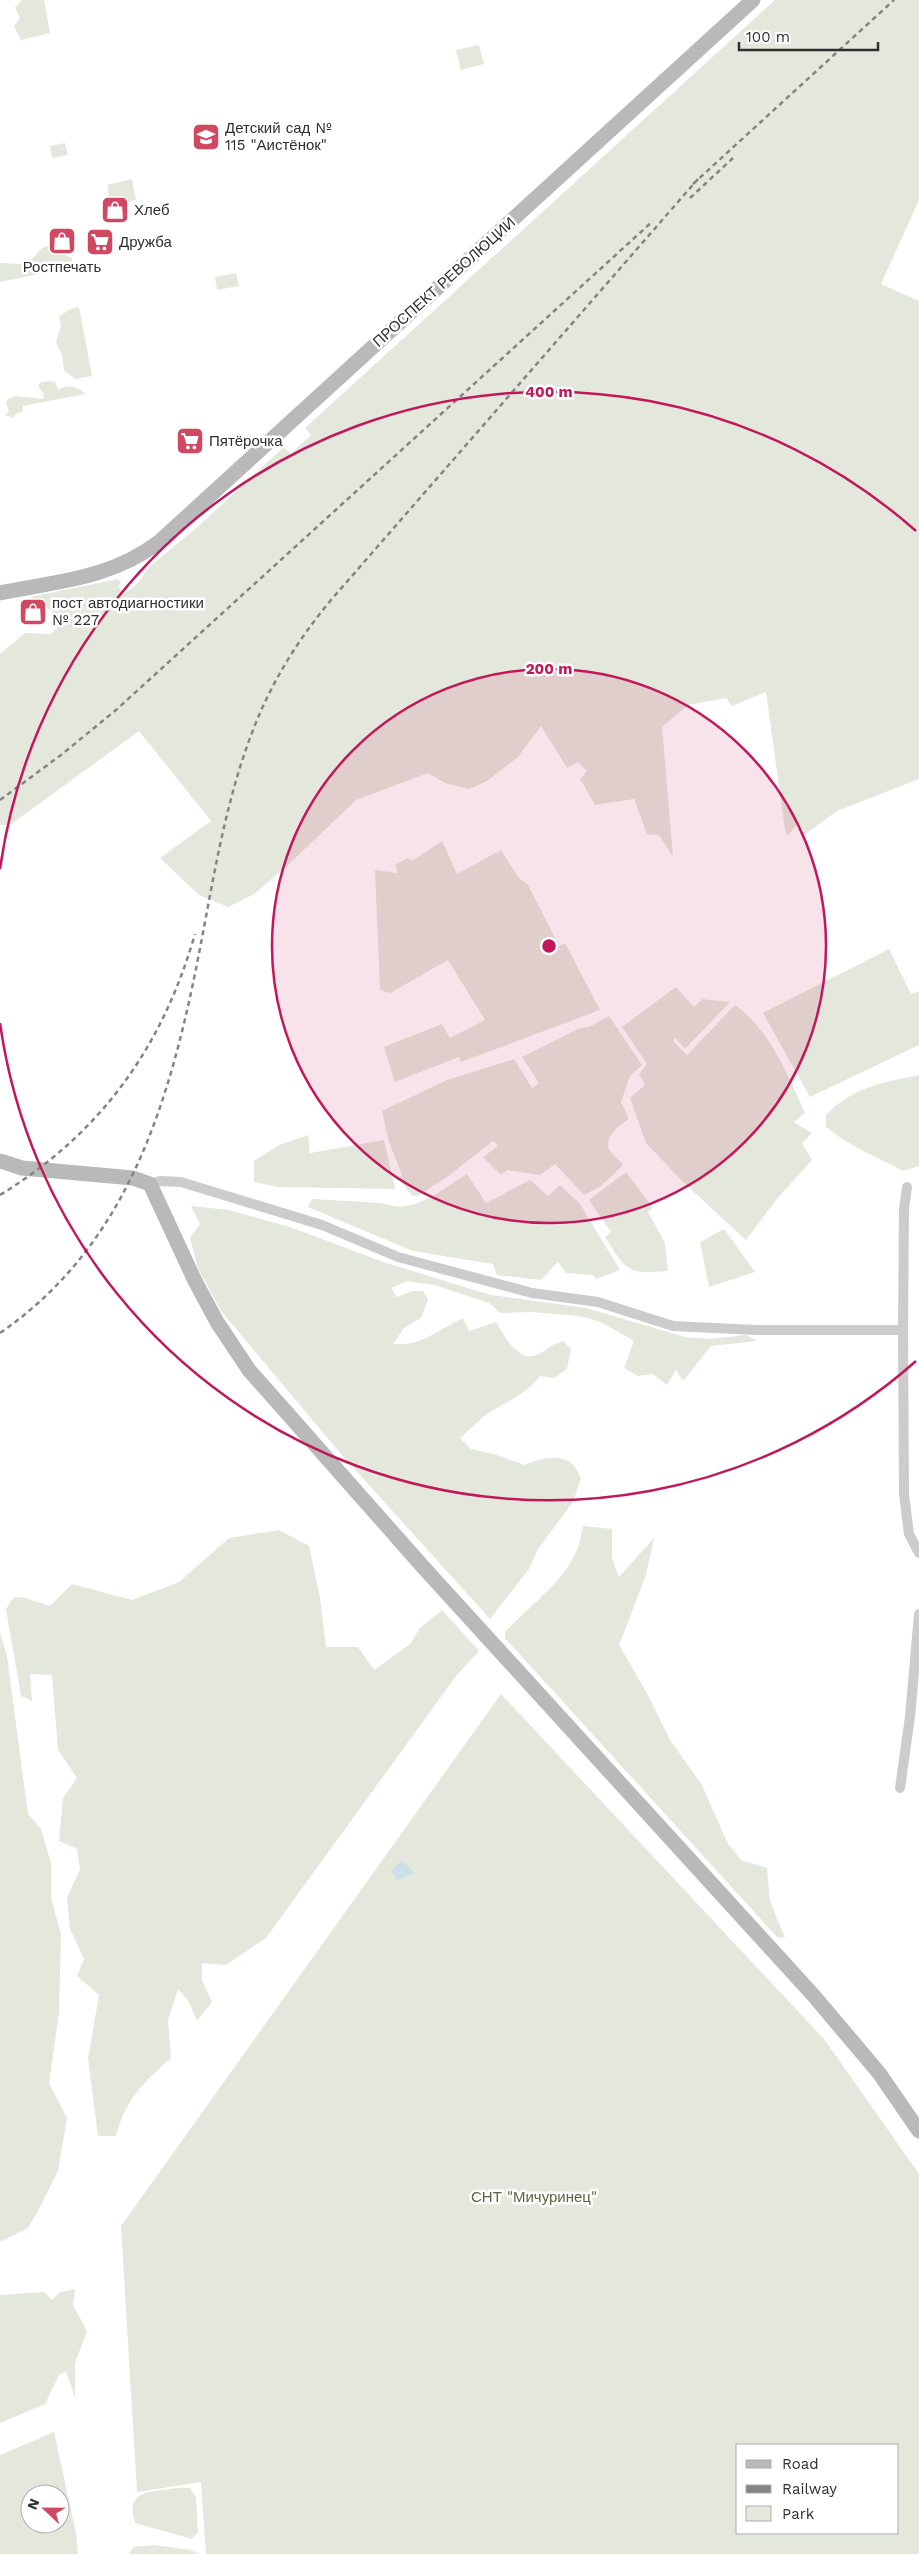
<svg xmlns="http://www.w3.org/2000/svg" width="919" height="2554" viewBox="0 0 919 2554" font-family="'Work Sans',sans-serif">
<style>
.green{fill:#e4e8dc;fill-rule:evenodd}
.water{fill:#cbdfe6}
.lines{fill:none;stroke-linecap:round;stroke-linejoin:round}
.street{stroke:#ccc;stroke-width:10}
.secondary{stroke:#b9b9b9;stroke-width:15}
.rail{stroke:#848484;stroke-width:2.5;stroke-dasharray:5 4;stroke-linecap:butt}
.ring{fill:none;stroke:#c2185b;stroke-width:2.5}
.labels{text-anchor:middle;stroke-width:5;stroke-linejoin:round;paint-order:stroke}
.poi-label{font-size:15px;fill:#2f2f2f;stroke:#fff;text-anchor:start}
.street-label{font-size:15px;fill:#2f2f2f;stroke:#fff}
.park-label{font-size:15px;fill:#576642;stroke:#fff}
.centre{fill:#c2185b;stroke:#fff;stroke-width:2.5}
.ring-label{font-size:15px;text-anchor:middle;font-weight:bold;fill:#c2185b;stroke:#fff;stroke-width:5;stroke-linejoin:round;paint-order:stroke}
</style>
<rect width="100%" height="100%" fill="#fff"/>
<path class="green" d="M 22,0 L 44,0 L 50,33 L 21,40 L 14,26 L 20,18 L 15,7 Z
M 775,0 L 919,0 L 919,200 L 881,284 L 919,301 L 919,779 L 837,811 L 804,835 L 801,826 L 795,826 L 788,836 L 785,830 L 766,692 L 732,706 L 726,698 L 688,705 L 662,727 L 673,857 L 659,835 L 647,834 L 634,799 L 595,805 L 580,779 L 587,771 L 578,762 L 567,768 L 541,726 L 518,757 L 487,781 L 469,789 L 445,783 L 428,773 L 356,800 L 288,865 L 254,894 L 228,907 L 199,895 L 160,858 L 211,821 L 139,731 L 10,825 L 0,825 L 0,654 L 25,633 L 51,634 L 62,623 L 52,611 L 30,597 L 118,579 L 121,582 L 118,587 L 125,593 L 137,584 L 150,566 L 193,531 L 284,447 L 291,454 L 311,435 L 305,428 Z
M 479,45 L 484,64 L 461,70 L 456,50 Z
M 65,143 L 68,155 L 52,158 L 50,146 Z
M 132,179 L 136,200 L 111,206 L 107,185 Z
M 57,243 L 60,253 L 72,258 L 72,267 L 0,282 L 0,263 L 24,264 L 31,260 L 42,248 Z
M 236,273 L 239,286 L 217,290 L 215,277 Z
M 79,307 L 92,376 L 75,379 L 64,370 L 62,355 L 56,342 L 61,326 L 59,317 L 70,309 Z
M 50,381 L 55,382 L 58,390 C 66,384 79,386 85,394 L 23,406 L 22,412 L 15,414 L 14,418 L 5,415 L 9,411 L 6,403 L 8,399 L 15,396 L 43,399 L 44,394 L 38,386 L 41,382 Z
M 442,841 L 457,874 L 501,850 L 519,878 L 528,885 L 559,946 L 565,943 L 600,1010 L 461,1062 L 459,1057 L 395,1082 L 384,1047 L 442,1024 L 450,1038 L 485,1020 L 448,960 L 390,993 L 380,990 L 375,870 L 397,873 L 396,864 L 408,858 L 412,861 Z
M 889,949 L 911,994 L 919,991 L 919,1045 L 810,1097 L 763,1013 Z
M 676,987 L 694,1007 L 702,999 L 730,1002 L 685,1049 L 675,1038 L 673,1041 L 687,1055 L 735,1005 C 770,1030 788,1075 805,1113 L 794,1122 L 812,1133 L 802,1143 L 812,1160 L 776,1200 L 746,1240 L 683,1182 L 646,1143 L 630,1098 L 645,1085 L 639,1074 L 647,1064 L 622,1027 Z
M 609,1016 L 642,1065 L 630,1076 L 621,1102 L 629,1119 C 621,1123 604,1138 609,1149 C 612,1154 619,1160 623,1165 L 601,1186 L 584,1195 L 555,1164 L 540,1175 L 507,1170 L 501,1175 L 483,1157 L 498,1146 L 493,1141 L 447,1177 L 417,1196 L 413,1196 L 398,1179 L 402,1175 L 389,1142 L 382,1111 L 447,1080 L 514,1059 L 532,1088 L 539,1083 L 522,1057 L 580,1028 L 589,1027 Z
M 919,1075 L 919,1166 L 903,1171 C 878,1157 848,1146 826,1127 L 826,1115 C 854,1086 882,1083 919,1075 Z
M 308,1135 L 310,1153 L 384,1140 L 395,1189 L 278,1187 L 254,1182 L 254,1161 L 279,1145 Z
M 626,1172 L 653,1208 L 648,1212 L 665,1243 L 668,1271 C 627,1275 626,1270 605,1237 L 611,1232 L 589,1200 Z
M 467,1174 L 486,1203 L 530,1180 L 548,1196 L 560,1185 L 580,1204 L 620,1270 L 596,1279 L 593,1275 L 566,1273 L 558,1262 L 541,1280 L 497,1275 L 493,1264 L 413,1251 L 308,1207 L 312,1199 L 382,1203 C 413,1216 442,1189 467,1174 Z
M 191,1206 L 229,1210 L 293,1228 L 383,1262 L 491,1295 L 586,1308 L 685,1337 L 710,1339 L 746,1335 L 757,1341 L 711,1346 L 683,1381 L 676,1370 L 667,1385 L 653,1374 L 638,1376 L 624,1368 L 634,1341 L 601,1322 L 579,1316 L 531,1312 L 500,1313 L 489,1303 L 434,1285 L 407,1281 L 391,1288 L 397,1297 L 412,1291 L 423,1291 L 428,1300 L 421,1318 L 404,1328 L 393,1344 C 421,1347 439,1329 463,1318 L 469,1331 L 496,1322 C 504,1335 519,1365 539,1354 C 548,1349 553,1344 563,1341 L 571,1349 L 567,1369 L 554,1378 L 540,1376 C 527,1393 509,1401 490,1412 C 479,1419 470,1430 460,1438 L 471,1449 L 497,1455 L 525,1465 C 539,1459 559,1453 572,1464 C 576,1467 579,1475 581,1478 L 573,1502 L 538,1549 L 529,1569 L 490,1619 L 341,1454 L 221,1311 L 198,1268 L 190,1238 L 200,1224 Z
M 724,1229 L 755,1272 L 709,1287 L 700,1242 Z
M 583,1526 L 612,1529 L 612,1558 L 619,1577 L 654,1538 L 646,1575 L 619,1645 L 648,1695 L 670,1740 L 702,1785 L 727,1842 L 741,1860 L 767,1868 L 770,1901 L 785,1938 L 777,1937 L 505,1638 L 505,1632 C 529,1606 561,1585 576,1552 C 580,1544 581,1534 583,1526 Z
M 279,1530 L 309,1546 L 320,1598 L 326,1647 L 358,1647 L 374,1670 L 410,1644 L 420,1628 L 442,1610 L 479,1651 L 456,1676 L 266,1938 L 226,1965 L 202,1963 L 202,1980 L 212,2002 L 197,2021 L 189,2002 L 178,1989 L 168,2020 L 171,2058 C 143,2083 126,2098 116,2136 L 98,2136 L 88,2058 L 99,1995 L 77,1976 L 84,1959 L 70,1929 L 67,1898 L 80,1869 L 77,1849 L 59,1841 L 63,1798 L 77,1778 L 58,1750 L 52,1675 L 30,1674 L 32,1701 L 21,1696 L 6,1609 L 14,1597 L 25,1598 L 50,1606 L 72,1584 L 132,1600 L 179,1582 L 229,1538 Z
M 0,1632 L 7,1656 L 28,1814 L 41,1829 L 51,1863 L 51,1898 L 61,1934 L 59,2013 L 49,2083 L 67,2118 L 58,2171 L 39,2209 L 28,2228 L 0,2242 Z
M 501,1694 L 824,2039 L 919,2174 L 919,2554 L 206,2554 L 201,2482 L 137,2492 L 121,2226 ZM 738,2445 L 898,2445 L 898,2533 L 738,2533 Z
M 75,2289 L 73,2305 L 87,2331 L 75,2363 L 75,2398 L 66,2371 L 59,2375 L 45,2404 L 0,2423 L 0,2295 L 44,2292 L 52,2300 L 60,2292 Z
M 54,2432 L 76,2533 L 78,2554 L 0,2554 L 0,2455 ZM 30,2494 L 60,2494 L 60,2524 L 30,2524 Z
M 177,2488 L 190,2488 L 196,2497 L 198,2532 L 192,2539 L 135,2523 C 124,2489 153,2492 177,2488 Z
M 154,2545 L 191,2550 L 200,2554 L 129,2554 L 133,2547 Z"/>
<path class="water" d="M 402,1860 L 414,1873 L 397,1880 L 391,1871 Z"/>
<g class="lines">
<path class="street" d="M 150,1184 L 160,1181 L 181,1182 L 322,1225 L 398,1257 L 532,1293 L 598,1302 L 673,1326 L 756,1330 L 903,1330
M 907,1187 L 904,1209 L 903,1330 L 904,1494 L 909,1534 L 919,1553
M 900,1788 L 910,1717 L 919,1614"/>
<path class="secondary" d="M 0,593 C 58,581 110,579 159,542 L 753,0
M 0,1161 L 22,1168 L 133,1178 L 150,1184 L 195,1281 L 217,1322 L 249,1370 L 424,1568 L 814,1996 L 879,2073 L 919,2131"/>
<path class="rail" d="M 693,184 L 894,0
M 690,198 L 733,158
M 0,800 L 61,755 L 116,710 L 653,221
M 0,1195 C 101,1133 162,1048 195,934
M 0,1333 C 119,1251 163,1123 192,988 C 210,904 220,819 250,738 C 269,686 296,642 331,600 L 698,179"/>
</g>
<circle cx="549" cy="946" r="277" fill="#c2185b" fill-opacity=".12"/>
<g class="ring">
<circle cx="549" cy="946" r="277"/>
<path d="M916 1361A554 554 0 0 1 0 1023M0 869A554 554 0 0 1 916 531"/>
</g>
<defs>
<g id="school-square" transform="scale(1.4375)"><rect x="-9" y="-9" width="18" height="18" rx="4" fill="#d04861" stroke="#fff"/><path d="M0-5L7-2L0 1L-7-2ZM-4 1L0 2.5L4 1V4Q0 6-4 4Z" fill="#fff"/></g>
<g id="shop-square" transform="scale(1.4375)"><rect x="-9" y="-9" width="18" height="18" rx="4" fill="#d04861" stroke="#fff"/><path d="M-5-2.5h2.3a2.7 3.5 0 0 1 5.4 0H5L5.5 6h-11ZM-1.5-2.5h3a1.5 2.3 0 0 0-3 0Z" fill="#fff"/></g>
<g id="supermarket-square" transform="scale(1.4375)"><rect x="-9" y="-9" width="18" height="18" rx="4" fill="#d04861" stroke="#fff"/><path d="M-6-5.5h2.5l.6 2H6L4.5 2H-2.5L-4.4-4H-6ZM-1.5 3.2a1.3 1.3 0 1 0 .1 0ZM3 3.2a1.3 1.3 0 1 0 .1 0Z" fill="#fff"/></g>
</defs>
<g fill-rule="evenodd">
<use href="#school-square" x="206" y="137"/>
<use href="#shop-square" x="115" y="210"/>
<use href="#shop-square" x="62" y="241"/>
<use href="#supermarket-square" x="100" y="242"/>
<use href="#supermarket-square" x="190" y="441"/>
<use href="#shop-square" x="33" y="612"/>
</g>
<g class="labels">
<g class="poi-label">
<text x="225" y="133">Детский сад №<tspan x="225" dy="17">115 "Аистёнок"</tspan></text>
<text x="134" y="215">Хлеб</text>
<text x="119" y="247">Дружба</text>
<text x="62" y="272" text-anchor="middle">Ростпечать</text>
<text x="209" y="446">Пятёрочка</text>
<text x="52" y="608">пост автодиагностики<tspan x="52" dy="17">№ 227</tspan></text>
</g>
<g class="street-label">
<text transform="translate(444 282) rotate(-42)" y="5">ПРОСПЕКТ РЕВОЛЮЦИИ</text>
</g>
<g class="park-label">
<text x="534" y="2202">СНТ "Мичуринец"</text>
</g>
</g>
<circle cx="549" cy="946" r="8" class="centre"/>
<g class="ring-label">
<text x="549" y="397">400 m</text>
<text x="549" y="674">200 m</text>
</g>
<rect x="736" y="2444" width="162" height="90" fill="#ffffff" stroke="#acacac"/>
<rect x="746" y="2460" width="25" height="8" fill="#b9b9b9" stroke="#acacac"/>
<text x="782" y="2469" font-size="15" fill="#2f2f2f">Road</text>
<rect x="746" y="2485" width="25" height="8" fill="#848484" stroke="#acacac"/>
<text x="782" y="2494" font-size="15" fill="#2f2f2f">Railway</text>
<rect x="746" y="2506" width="25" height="15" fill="#e4e8dc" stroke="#acacac"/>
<text x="782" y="2519" font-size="15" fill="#2f2f2f">Park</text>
<g transform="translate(45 2509) rotate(292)"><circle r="24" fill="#ffffff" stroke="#acacac"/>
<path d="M0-4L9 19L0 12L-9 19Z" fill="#d04861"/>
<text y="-8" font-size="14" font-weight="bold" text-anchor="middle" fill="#2f2f2f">N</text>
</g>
<path d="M739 42v8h139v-8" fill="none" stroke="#2f2f2f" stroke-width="2.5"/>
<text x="746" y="42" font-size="15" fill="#2f2f2f" stroke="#ffffff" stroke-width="4" paint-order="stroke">100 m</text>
</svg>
